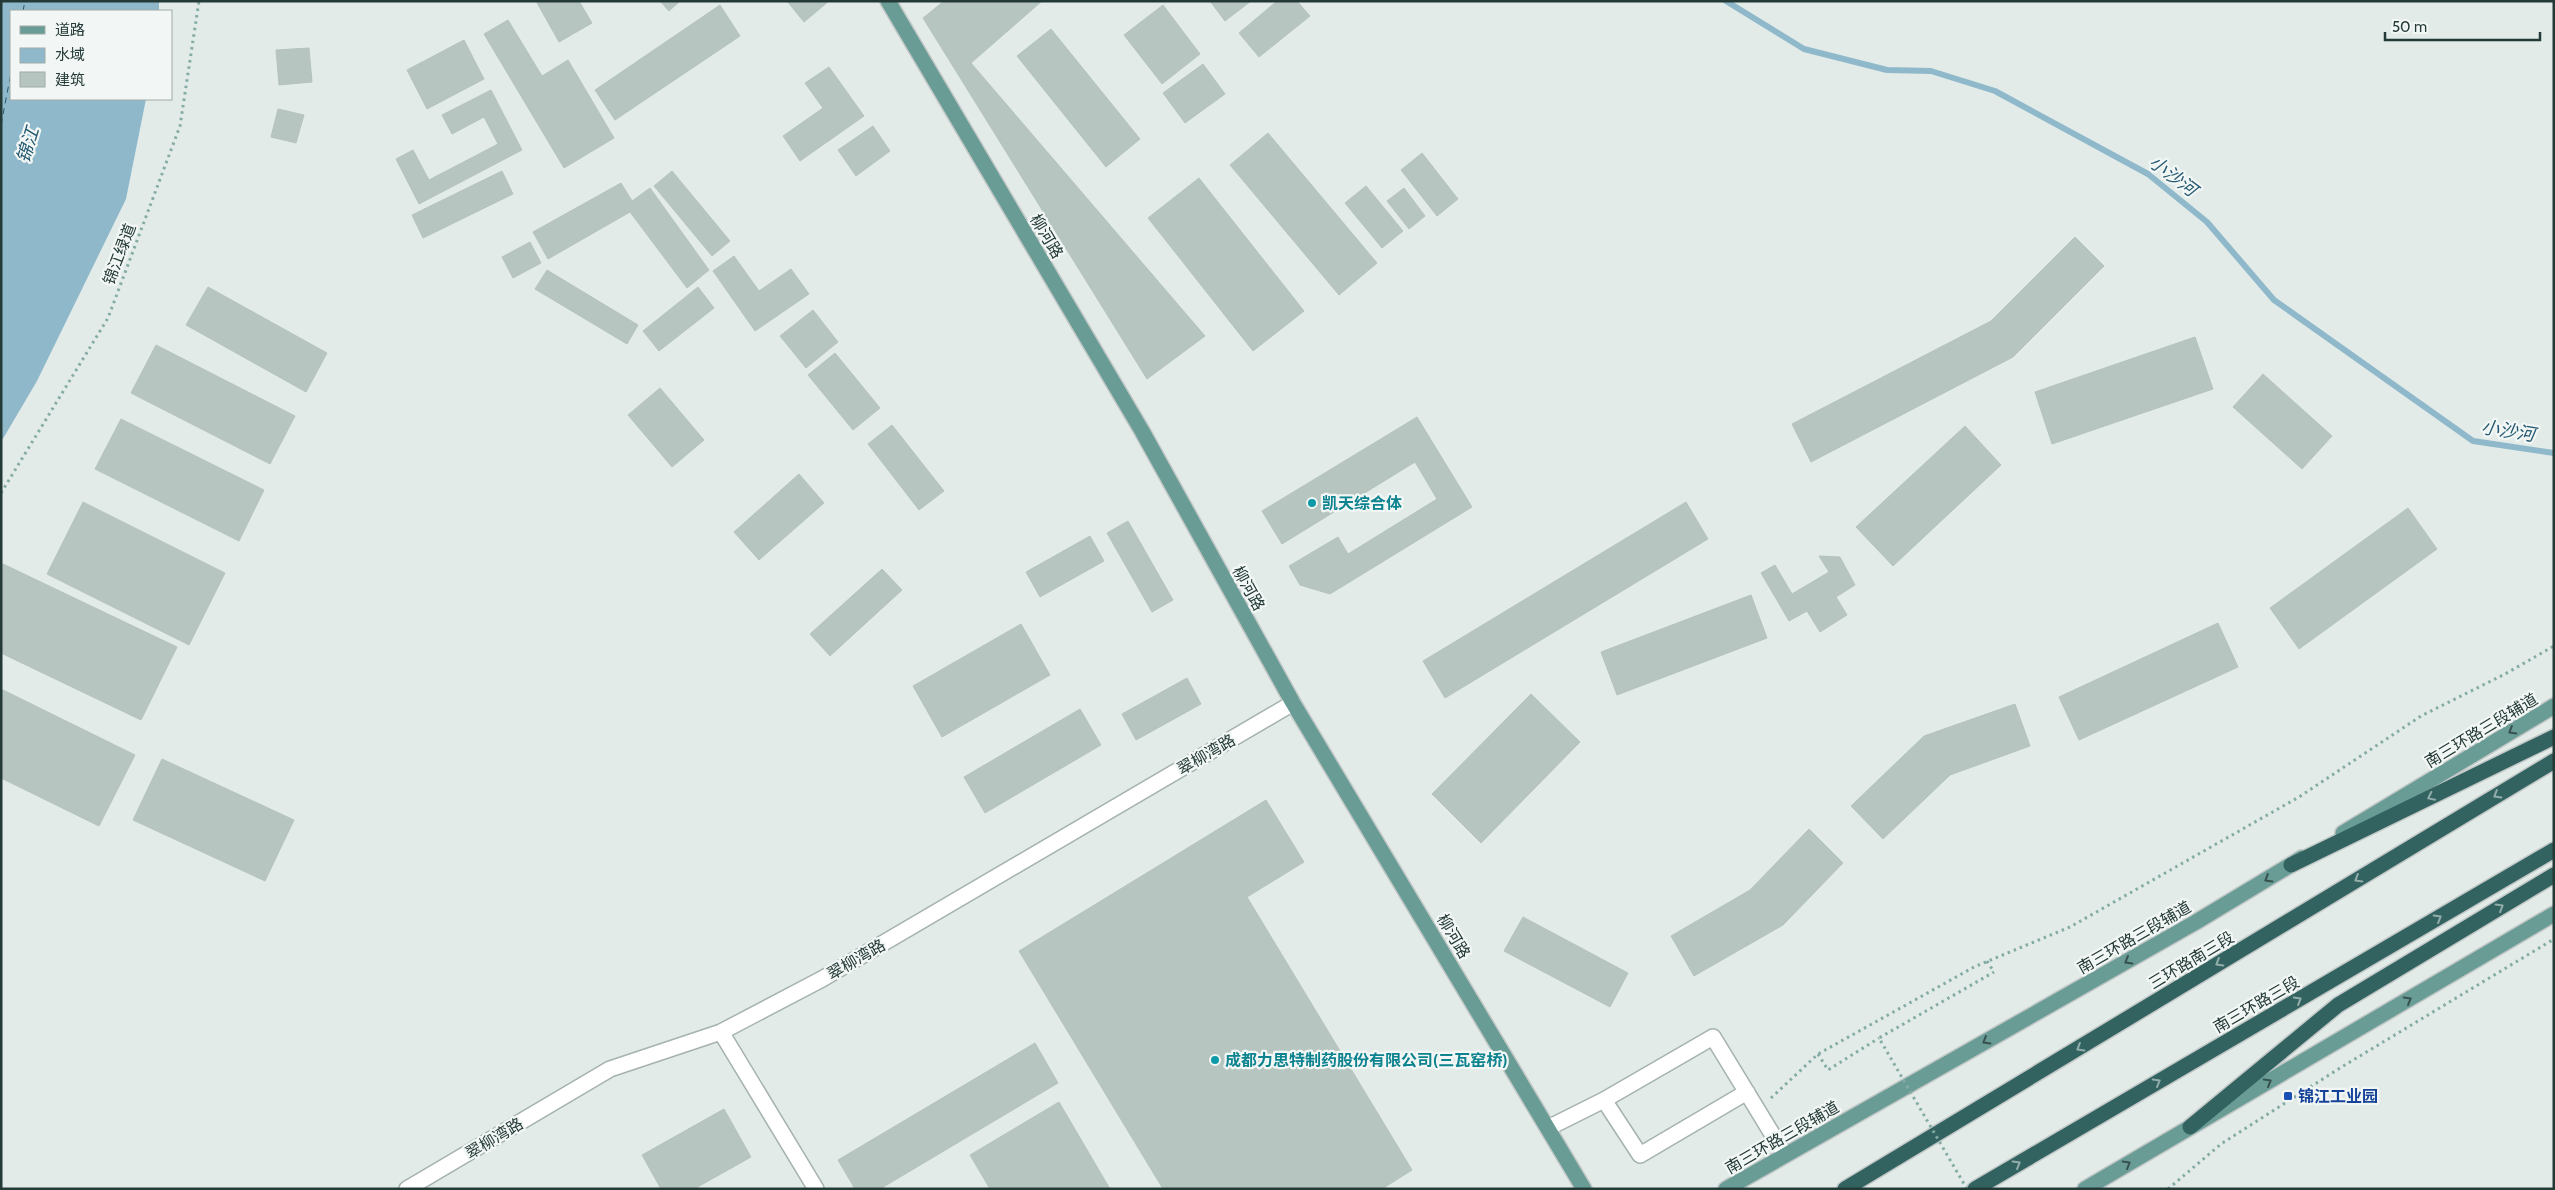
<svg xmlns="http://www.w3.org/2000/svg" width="2555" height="1190" viewBox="0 0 2555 1190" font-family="Cabin,'Noto Sans SC',sans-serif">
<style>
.water{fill:#8fb9cb}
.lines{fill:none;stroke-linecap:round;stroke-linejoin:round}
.stream{stroke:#8fb9cb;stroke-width:6}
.ferry{stroke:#235870;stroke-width:1;stroke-dasharray:6 5;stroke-linecap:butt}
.building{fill:#b7c5c1;stroke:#b5c3bf}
.minor-casing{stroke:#a5b2af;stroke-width:18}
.major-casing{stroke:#c2c8c7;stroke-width:18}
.highway-casing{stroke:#c2c8c7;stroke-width:18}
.path{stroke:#85aba5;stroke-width:3;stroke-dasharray:2.5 4;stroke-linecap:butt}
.minor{stroke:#fff;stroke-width:15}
.major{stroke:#6a9c96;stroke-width:15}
.highway{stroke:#326360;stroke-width:15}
.path-bridge{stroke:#85aba5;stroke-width:3;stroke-dasharray:2.5 4;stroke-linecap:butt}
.oneway{stroke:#36524f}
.oneway2{stroke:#92adaa}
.culture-dot{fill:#0f9aa8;stroke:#f2f7f5;stroke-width:2}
.transit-dot{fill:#1a4fb4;stroke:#f2f7f5;stroke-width:2}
.labels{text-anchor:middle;stroke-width:4.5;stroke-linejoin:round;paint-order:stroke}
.street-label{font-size:16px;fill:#243a37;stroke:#f2f7f5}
.culture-label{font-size:16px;font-weight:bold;fill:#0d838f;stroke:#f2f7f5;text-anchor:start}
.transit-label{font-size:16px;font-weight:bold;fill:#164399;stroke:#f2f7f5;text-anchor:start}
.water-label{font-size:18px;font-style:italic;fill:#235870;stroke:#f2f7f5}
</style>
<rect width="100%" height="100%" fill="#e2ebe8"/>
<path class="water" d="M 1,1 L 159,1 L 159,11 L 11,11 L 11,99 L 146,99 L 126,199 L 37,381 L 1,442 Z"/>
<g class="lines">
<path class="stream" d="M 1726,1 L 1804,49 L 1887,70 L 1931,71 L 1995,91 L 2148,174 L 2207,222 L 2274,300 L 2473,441 L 2554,453"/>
<path class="ferry" d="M 23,11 L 25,1
M 1,125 L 11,73"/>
</g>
<path class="building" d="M 536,1 L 579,1 L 592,23 L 559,42 Z
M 660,1 L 680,1 L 669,11 Z
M 787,1 L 829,1 L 804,22 Z
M 944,1 L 1042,1 L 971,63 L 1205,336 L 1147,379 L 923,18 Z
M 1210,1 L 1251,1 L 1225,21 Z
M 1277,1 L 1297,1 L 1310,16 L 1259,57 L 1239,33 Z
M 720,5 L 740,36 L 615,120 L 595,90 Z
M 1163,5 L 1200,54 L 1162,84 L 1124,35 Z
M 508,20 L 542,76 L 568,60 L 614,138 L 564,168 L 484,34 Z
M 1051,29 L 1140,139 L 1106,167 L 1017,56 Z
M 464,40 L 484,79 L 427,109 L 407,70 Z
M 309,48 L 312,82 L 279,85 L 276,50 Z
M 1203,64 L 1225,94 L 1185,123 L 1163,93 Z
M 829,67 L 864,116 L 800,161 L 783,136 L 823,108 L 805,83 Z
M 491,90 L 522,150 L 419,204 L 396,159 L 413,150 L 429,180 L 498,144 L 484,117 L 452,134 L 442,115 Z
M 278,109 L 304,115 L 296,143 L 271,137 Z
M 873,126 L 890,151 L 856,176 L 838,150 Z
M 1268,133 L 1377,263 L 1339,295 L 1230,165 Z
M 1422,153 L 1458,199 L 1437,216 L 1401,170 Z
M 502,171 L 513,194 L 423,238 L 412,215 Z
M 672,171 L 730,241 L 712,256 L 654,186 Z
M 1199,178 L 1304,311 L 1253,351 L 1148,218 Z
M 621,183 L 632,201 L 650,188 L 709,270 L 687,288 L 630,212 L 548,259 L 533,232 Z
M 1366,186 L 1403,231 L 1382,248 L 1345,203 Z
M 1404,188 L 1425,216 L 1409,229 L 1387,201 Z
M 2075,237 L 2104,266 L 2013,357 L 1811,462 L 1792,424 L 1991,321 Z
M 530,242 L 541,263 L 513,278 L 502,257 Z
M 734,256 L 759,291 L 791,269 L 809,294 L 755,331 L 713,271 Z
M 547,270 L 638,325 L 627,344 L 535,289 Z
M 208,287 L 327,353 L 306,392 L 186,325 Z
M 698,287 L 714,308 L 659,351 L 643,331 Z
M 813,310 L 838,342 L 806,368 L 780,336 Z
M 2195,337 L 2213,389 L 2052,444 L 2035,392 Z
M 156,345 L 295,416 L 270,464 L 131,393 Z
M 835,353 L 880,408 L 853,430 L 808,375 Z
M 2263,374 L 2332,436 L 2302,469 L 2233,407 Z
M 660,388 L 704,440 L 672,467 L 628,415 Z
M 1417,417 L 1472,507 L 1330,594 L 1300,585 L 1289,566 L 1338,537 L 1348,554 L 1437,499 L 1415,462 L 1282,544 L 1262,511 Z
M 121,419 L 264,490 L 239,541 L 95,469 Z
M 892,425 L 944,491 L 919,510 L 868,444 Z
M 1965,426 L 2001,465 L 1893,566 L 1856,527 Z
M 799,474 L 824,503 L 759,560 L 734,532 Z
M 83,502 L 225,573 L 189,645 L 47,574 Z
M 1686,502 L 1708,539 L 1445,698 L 1423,661 Z
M 2408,508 L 2437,549 L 2299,649 L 2270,608 Z
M 1128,521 L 1173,600 L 1152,612 L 1107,533 Z
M 1090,536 L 1104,561 L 1040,597 L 1026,572 Z
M 1819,556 L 1840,557 L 1855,585 L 1836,597 L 1847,615 L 1820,632 L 1807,611 L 1789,621 L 1761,573 L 1775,565 L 1792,594 L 1829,572 Z
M 3,564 L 177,647 L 141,720 L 1,653 L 1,568 Z
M 882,569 L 902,590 L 830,656 L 810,634 Z
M 1751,595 L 1767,638 L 1617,695 L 1601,652 Z
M 2218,623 L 2238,667 L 2079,740 L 2059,697 Z
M 1021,624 L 1050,675 L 942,737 L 913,686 Z
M 1187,678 L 1201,704 L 1136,740 L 1122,714 Z
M 1,689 L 135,755 L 99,826 L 1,778 Z
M 1531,694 L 1580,742 L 1481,843 L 1432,794 Z
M 2015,704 L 2030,746 L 1950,775 L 1883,839 L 1851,806 L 1924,736 Z
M 1080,709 L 1101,745 L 985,813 L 964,777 Z
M 162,759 L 294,820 L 265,881 L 133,820 Z
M 1266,800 L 1304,862 L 1247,897 L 1412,1170 L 1382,1189 L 1163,1189 L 1019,951 Z
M 1809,829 L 1843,863 L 1783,925 L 1694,976 L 1671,936 L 1750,890 Z
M 1523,917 L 1628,973 L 1610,1007 L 1504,951 Z
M 1035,1043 L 1058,1083 L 880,1189 L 855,1189 L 838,1160 Z
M 1059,1102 L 1110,1189 L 990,1189 L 970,1155 Z
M 724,1109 L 751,1157 L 694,1189 L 661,1189 L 642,1155 Z"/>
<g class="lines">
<g class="minor-casing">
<path id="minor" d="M 721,1032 L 816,1189
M 1604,1100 L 1640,1155 L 1747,1092
M 1548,1128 L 1604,1100 L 1713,1037 L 1785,1155
M 407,1189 L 610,1069 L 721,1032 L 822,979 L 1293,703"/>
</g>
<g class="major-casing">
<path id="major" d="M 888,1 L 1142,431 L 1293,703 L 1584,1189
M 2343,833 L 2554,706
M 1726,1189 L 2196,922 L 2302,858
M 2085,1189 L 2554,914"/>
</g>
<g class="highway-casing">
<path id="highway" d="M 2291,865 L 2554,737
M 2190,1127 L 2338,1005 L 2554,875
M 1845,1189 L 2554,761
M 1975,1189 L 2554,850"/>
</g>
<path class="path" d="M 1,493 L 108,318 L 180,126 L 199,1
M 1987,961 L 1994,972
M 1818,1054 L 1828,1070 L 1879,1038
M 1771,1098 L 1818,1054 L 1974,967 L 2070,927 L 2299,797 L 2421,716 L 2505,674 L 2554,646
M 2168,1189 L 2221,1144 L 2340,1068 L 2554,939"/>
<use href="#minor" class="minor"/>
<use href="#major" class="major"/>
<use href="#highway" class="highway"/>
<path class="path-bridge" d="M 1967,1189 L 1879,1038 L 1994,972"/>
</g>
<defs><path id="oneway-chevron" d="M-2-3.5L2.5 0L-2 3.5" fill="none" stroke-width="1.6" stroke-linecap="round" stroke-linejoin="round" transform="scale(1.25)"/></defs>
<g class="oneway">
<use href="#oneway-chevron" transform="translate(2512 731) rotate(149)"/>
<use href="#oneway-chevron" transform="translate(2268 879) rotate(149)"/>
<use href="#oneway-chevron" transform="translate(2128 961) rotate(150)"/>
<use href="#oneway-chevron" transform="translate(2408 1000) rotate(-30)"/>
<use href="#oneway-chevron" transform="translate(1986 1041) rotate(150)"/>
<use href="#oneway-chevron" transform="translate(2268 1082) rotate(-30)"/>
<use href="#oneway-chevron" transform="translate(2127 1164) rotate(-30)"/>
</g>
<g class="oneway2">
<use href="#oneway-chevron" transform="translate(2497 795) rotate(149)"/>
<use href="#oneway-chevron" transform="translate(2431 797) rotate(154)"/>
<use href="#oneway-chevron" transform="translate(2358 879) rotate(149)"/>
<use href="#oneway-chevron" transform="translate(2500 907) rotate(-31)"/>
<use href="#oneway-chevron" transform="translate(2438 918) rotate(-30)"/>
<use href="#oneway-chevron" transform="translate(2219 963) rotate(149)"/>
<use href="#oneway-chevron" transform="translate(2298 1000) rotate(-30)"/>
<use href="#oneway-chevron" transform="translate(2080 1048) rotate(149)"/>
<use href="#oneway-chevron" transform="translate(2157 1082) rotate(-30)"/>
<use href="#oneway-chevron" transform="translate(2017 1164) rotate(-30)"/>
</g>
<g class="culture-dot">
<circle cx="1312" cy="503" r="5"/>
<circle cx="1215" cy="1060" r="5"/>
</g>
<rect class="transit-dot" x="2283" y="1091" width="10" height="10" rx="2.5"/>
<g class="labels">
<g class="street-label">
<text transform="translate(1047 236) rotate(59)" y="6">柳河路</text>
<text transform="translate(119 254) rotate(-69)" y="6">锦江绿道</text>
<text transform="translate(1249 588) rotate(61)" y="6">柳河路</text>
<text transform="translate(2481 730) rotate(-31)" y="6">南三环路三段辅道</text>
<text transform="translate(1206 754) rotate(-30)" y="6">翠柳湾路</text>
<text transform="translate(1454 936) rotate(59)" y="6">柳河路</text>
<text transform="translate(2134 937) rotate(-30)" y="6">南三环路三段辅道</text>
<text transform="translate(856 959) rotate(-30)" y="6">翠柳湾路</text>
<text transform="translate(2191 960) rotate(-31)" y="6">三环路南三段</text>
<text transform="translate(2256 1004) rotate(-30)" y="6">南三环路三段</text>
<text transform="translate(1782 1137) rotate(-30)" y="6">南三环路三段辅道</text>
<text transform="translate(494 1138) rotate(-31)" y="6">翠柳湾路</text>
</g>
<g class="culture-label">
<text x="1322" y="509">凯天综合体</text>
<text x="1225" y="1066">成都力思特制药股份有限公司(三瓦窑桥)</text>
</g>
<g class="transit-label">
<text x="2298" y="1102">锦江工业园</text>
</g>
<g class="water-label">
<text transform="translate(28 145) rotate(-73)" y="6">锦江</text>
<text transform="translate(2173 176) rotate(37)" y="6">小沙河</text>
<text transform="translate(2508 431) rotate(9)" y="6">小沙河</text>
</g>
</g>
<rect width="2555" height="1190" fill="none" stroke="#243a37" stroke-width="5"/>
<rect x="10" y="10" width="162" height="90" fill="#f2f7f5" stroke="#a0aba9"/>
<rect x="20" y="26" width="25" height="8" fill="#6a9c96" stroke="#a0aba9"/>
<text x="55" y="35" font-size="15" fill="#243a37">道路</text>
<rect x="20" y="48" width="25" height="15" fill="#8fb9cb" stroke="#a0aba9"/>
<text x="55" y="60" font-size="15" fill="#243a37">水域</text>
<rect x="20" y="72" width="25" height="15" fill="#b7c5c1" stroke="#a0aba9"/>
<text x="55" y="85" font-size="15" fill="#243a37">建筑</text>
<path d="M2385 32v8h155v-8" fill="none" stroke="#243a37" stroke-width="2.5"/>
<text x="2392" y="32" font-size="15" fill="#243a37" stroke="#f2f7f5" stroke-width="4" paint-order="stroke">50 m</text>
</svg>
